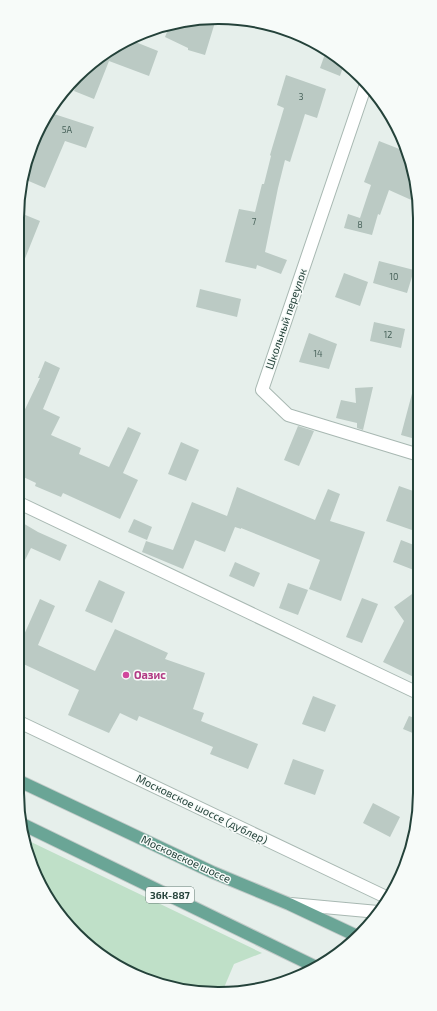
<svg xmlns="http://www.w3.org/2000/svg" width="437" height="1011" viewBox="0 0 437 1011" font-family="'Exo 2',sans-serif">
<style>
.green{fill:#bfe0c8}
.building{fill:#bbcac4}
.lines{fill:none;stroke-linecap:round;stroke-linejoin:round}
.minor-casing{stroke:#a8b8b2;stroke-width:14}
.major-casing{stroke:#c2cac8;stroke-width:14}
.minor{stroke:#fff;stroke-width:12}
.major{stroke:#6aa596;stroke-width:12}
.hotel-dot{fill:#d1479c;stroke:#f7fbf9;stroke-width:1.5}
.labels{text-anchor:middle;stroke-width:3;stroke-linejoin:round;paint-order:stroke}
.number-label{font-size:9px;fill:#4a645c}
.shield{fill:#f7fbf9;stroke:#637a73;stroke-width:1}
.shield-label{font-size:10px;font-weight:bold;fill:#24423a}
.street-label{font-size:11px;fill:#24423a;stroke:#f7fbf9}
.hotel-label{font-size:11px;font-weight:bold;fill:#b23c85;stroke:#f7fbf9;text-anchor:start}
.rim{fill:none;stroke:#24423a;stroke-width:2}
</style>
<rect width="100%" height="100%" fill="#e6efeb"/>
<path class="green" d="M 29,841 L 262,953 L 234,964 L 223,990 L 179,990 L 118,967 L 67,925 L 28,857 L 26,847 Z"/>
<path class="building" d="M 206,17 L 216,19 L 205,55 L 188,50 L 188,48 L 165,37 L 169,27 Z
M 128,39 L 158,51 L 149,76 L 109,61 L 94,99 L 74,91 L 80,76 Z
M 325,54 L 340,60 L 344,64 L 340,76 L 320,68 Z
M 286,75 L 326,89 L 317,118 L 305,114 L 290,162 L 285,160 L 278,188 L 265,252 L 287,260 L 281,274 L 257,265 L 256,269 L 225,262 L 239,209 L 255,212 L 262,184 L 264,184 L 271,156 L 270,155 L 284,108 L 277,105 Z
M 51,113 L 94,127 L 86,148 L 65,141 L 45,188 L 24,179 L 28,154 Z
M 379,141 L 407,152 L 418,192 L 418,203 L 389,190 L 380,215 L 378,214 L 372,235 L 344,228 L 348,214 L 360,218 L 371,185 L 364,182 Z
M 18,212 L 40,221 L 18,276 L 17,218 Z
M 379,261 L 414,270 L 407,293 L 373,283 Z
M 344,273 L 368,282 L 360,306 L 335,297 Z
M 200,289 L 241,299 L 237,317 L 196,307 Z
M 374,322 L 405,329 L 401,348 L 370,341 Z
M 309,333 L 337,344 L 329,369 L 299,362 Z
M 45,361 L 60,368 L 43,409 L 60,417 L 51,435 L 81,448 L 79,454 L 109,467 L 128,427 L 141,433 L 123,473 L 138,480 L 120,519 L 63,493 L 61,497 L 35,486 L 36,483 L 17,474 L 17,426 L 40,378 L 38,378 Z
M 414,386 L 419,386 L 419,440 L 401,435 Z
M 373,387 L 363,430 L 357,428 L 357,423 L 336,418 L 341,400 L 356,403 L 355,388 Z
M 298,426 L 314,431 L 299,466 L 284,460 Z
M 181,442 L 199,450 L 186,481 L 168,474 Z
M 399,486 L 419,493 L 419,511 L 412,530 L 386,521 Z
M 237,487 L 315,520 L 328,489 L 340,494 L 330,521 L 365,532 L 341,601 L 309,589 L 320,560 L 241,528 L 241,529 L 235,527 L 225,552 L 195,540 L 183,569 L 142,552 L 146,541 L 173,550 L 192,502 L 227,516 Z
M 134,519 L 152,527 L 147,540 L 128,532 Z
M 21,522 L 38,532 L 67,545 L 60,561 L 31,548 L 17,576 L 17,530 Z
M 401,540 L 419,547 L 419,572 L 393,562 Z
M 235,562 L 260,573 L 254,587 L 229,576 Z
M 99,580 L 125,592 L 112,623 L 85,611 Z
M 288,583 L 308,590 L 298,615 L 279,608 Z
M 419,589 L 420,630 L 420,680 L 383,662 L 404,621 L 394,607 Z
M 362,598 L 378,604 L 362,643 L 346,637 Z
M 40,599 L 55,606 L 38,645 L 95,671 L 115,629 L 168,653 L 165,659 L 205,673 L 193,709 L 204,713 L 201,721 L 258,744 L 248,769 L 210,754 L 213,747 L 139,716 L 137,721 L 120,713 L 109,733 L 68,715 L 79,690 L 17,661 L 17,645 L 21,636 L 23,637 Z
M 313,696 L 336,705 L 325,732 L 302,724 Z
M 409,716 L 420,720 L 420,736 L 403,729 Z
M 293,759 L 324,770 L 315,795 L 284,784 Z
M 373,803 L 400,817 L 390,837 L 363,823 Z"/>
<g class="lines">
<g class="minor-casing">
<path id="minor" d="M 366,84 L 262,390 L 288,415 L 419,455
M 17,502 L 420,694
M 17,721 L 386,897
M 291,904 L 378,912"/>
</g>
<g class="major-casing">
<path id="major" d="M 17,780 L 212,872 L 289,904 L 357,936
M 22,824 L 318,968"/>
</g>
<use href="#minor" class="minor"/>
<use href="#major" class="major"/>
</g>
<circle class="hotel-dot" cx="126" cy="675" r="4"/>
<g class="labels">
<g class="number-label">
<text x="301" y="100">3</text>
<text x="67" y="133">5А</text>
<text x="254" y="225">7</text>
<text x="360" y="228">8</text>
<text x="394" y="280">10</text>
<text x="388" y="338">12</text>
<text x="318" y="357">14</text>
</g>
<rect class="shield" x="146" y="887" width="48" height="16" rx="3"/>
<g class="shield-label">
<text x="170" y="899">36К-887</text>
</g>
<g class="street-label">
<text transform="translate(286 319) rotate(-71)" y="4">Школьный переулок</text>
<text transform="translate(202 809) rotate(26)" y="4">Московское шоссе (дублер)</text>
<text transform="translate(186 859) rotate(25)" y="4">Московское шоссе</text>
</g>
<g class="hotel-label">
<text x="134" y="679">Оазис</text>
</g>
</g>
<path d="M0 0H437V1011H0ZM218 24H219A194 194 0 0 1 413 218V793A194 194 0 0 1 219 987H218A194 194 0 0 1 24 793V218A194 194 0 0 1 218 24Z" fill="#f7fbf9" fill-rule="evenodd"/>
<path class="rim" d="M218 24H219A194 194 0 0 1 413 218V793A194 194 0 0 1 219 987H218A194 194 0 0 1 24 793V218A194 194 0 0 1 218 24Z"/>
</svg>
